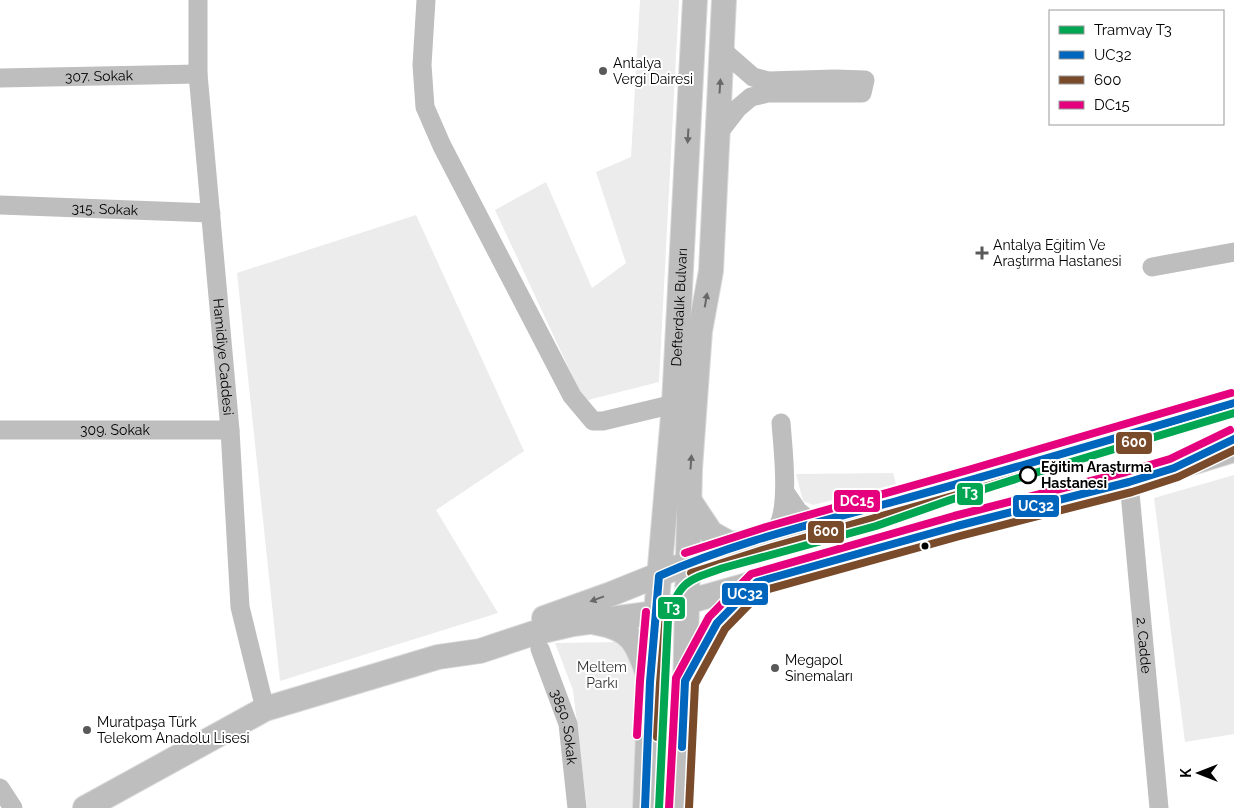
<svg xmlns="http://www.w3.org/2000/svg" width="1234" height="808" viewBox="0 0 1234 808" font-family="Raleway,sans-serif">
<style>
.green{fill:#ececec}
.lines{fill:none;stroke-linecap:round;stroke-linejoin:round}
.major-casing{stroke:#dbdbdb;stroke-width:26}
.minor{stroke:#bebebe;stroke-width:19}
.major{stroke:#bebebe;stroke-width:24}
.bus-1-casing{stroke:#fff;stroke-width:11}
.bus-2-casing{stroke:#fff;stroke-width:11}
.bus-3-casing{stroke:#fff;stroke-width:11}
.bus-1{stroke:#0065bd;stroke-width:8}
.bus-2{stroke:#7a4b2a;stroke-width:8}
.bus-3{stroke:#e5007d;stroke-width:8}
.tram-1-casing{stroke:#fff;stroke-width:11}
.tram-1{stroke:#00a651;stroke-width:8}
.oneway{fill:#686868}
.poi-dot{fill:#595959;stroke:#fff;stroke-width:2}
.stop-dot{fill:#fff;stroke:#000;stroke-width:2.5}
.bus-dot{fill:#000;stroke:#fff;stroke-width:2}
.labels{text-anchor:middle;stroke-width:4;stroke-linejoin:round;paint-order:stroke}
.poi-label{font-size:14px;fill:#000;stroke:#fff;text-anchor:start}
.street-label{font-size:14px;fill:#000;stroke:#fff}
.stop-label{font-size:14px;font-weight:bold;fill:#000;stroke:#fff;text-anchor:start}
.park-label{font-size:14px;fill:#333;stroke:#fff}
.line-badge{stroke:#fff;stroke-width:2}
.badge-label{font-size:14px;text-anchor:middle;font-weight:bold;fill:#fff}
</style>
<rect width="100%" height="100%" fill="#fff"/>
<path class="green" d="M 640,0 L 679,0 L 659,382 L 584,401 L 495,210 L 546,182 L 592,288 L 626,263 L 596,172 L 631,157 Z
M 416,215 L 524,451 L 436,510 L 498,613 L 280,681 L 237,273 Z
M 893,473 L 896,484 L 813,505 L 803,501 L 796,474 Z
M 1234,475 L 1234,734 L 1185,742 L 1154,498 Z
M 625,642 L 636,651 L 638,808 L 587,808 L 573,690 L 555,643 Z"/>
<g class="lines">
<g class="major-casing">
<g id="major">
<path d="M 689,500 L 711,533 L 729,543 L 746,545"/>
<path d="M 544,618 L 611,594 L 688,563 L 769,537 L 971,480 L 1234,403"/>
<path d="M 597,623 C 632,629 637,643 648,675"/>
<path d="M 687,677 L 717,623 L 755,584"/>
<path d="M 85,808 L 265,709 L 438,657 L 480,651 L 534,633 L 573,624 L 656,613 L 687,602 L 957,526 L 1129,482 L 1234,450"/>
<path id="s7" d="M 645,808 L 650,682 L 674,404 L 695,0"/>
<path d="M 679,808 L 685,693 L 690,469 L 700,331 L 711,271 L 724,0"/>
</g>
</g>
<g class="minor">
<path id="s1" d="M 198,0 L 198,74 L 230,430 L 240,607 L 265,709"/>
<path d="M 426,0 L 422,65 L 425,107 L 442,146 L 572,396 L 593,421 L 603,421 L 674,404"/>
<path id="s2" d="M 0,78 L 198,74"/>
<path d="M 717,135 L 738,108 L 751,97 L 768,93 L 862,93 L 865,80 L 835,79 L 768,81 L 753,77 L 722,50"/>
<path id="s3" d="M 0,205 L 211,213"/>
<path d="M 1152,267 L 1234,252"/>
<path id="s4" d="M 0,430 L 230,430"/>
<path id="s5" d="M 1129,482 L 1159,808"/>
<path d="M 785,492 L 798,511 L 809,520 L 820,523"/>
<path d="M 769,537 C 772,534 775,531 777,528 C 790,507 783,449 781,423"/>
<path id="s6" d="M 540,649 L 568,724 L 577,808"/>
<path d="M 0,788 L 13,808"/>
</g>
<use href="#major" class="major"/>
<g class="bus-1-casing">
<path id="bus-1" d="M 682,747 L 685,681 L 717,623 L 757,582 L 957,526 L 1129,482 L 1174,468 L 1234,439
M 645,808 L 650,682 L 659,576 C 734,542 821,522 900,500 C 1012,469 1123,436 1234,403"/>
</g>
<g class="bus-2-casing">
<path id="bus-2" d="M 691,573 L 772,547 L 974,490 L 1234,413
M 657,737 L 660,683 L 666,614
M 689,808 L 695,684 L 725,629 L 762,591 L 960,536 L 1132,492 L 1178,477 L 1234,450"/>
</g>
<g class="bus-3-casing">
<path id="bus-3" d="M 685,553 L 766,527 L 968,470 L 1231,393
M 637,735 L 640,681 L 646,612
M 669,808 L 676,678 L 709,617 L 751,574 L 954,516 L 1126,472 L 1170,459 L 1230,430"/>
</g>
<use href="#bus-1" class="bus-1"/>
<use href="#bus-2" class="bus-2"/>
<use href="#bus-3" class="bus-3"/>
<g class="tram-1-casing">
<path id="tram-1" d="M 659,808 L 668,619 C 679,581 688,580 723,568 L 876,526 L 950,500 L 1028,475 L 1234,413"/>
</g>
<use href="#tram-1" class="tram-1"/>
</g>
<defs><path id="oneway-solid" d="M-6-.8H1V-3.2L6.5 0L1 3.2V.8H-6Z" transform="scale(1.25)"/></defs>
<g class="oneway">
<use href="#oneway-solid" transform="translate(720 86) rotate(-86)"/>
<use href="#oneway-solid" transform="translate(688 136) rotate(93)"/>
<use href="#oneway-solid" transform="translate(706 300) rotate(-80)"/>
<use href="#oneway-solid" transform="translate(691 462) rotate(-86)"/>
<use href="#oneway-solid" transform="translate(597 599) rotate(160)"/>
</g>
<g class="poi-dot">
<circle cx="603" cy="71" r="5"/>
<path d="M979.5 245.5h5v5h5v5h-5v5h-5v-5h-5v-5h5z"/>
<circle cx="775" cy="668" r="5"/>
<circle cx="87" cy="730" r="5"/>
</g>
<circle class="stop-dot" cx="1028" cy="475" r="8"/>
<circle class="bus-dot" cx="925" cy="546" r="4.5"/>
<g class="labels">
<g class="poi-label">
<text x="613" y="68">Antalya<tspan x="613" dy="16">Vergi Dairesi</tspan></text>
<text x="993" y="250">Antalya Eğitim Ve<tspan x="993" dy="16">Araştırma Hastanesi</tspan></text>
<text x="785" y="665">Megapol<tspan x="785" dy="16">Sinemaları</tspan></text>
<text x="97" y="727">Muratpaşa Türk<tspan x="97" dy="16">Telekom Anadolu Lisesi</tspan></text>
</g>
<g class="street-label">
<text dy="5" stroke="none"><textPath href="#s2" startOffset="99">307. Sokak</textPath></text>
<text dy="5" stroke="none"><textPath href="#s3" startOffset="105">315. Sokak</textPath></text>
<text dy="5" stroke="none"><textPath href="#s7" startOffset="502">Defterdalık Bulvarı</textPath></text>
<text dy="5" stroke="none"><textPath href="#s1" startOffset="358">Hamidiye Caddesi</textPath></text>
<text dy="5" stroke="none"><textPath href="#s4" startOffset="115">309. Sokak</textPath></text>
<text dy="5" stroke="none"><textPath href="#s5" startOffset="164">2. Cadde</textPath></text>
<text dy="5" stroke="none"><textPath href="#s6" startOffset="82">3850. Sokak</textPath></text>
</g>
<g class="stop-label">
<text x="1041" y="472">Eğitim Araştırma<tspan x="1041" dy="16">Hastanesi</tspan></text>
</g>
<g class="park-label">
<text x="602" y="672">Meltem<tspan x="602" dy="16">Parkı</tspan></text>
</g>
</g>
<g class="line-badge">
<rect x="1115" y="431" width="38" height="24" rx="5" fill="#7a4b2a"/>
<rect x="956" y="482" width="28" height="24" rx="5" fill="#00a651"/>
<rect x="833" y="489" width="48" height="24" rx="5" fill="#e5007d"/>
<rect x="1012" y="494" width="48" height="24" rx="5" fill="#0065bd"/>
<rect x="807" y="520" width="38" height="24" rx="5" fill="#7a4b2a"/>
<rect x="721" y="582" width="48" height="24" rx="5" fill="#0065bd"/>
<rect x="657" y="596" width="29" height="24" rx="5" fill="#00a651"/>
</g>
<g class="badge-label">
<text x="1134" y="447">600</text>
<text x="970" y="498">T3</text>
<text x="857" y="506">DC15</text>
<text x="1036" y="511">UC32</text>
<text x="826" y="536">600</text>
<text x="745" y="599">UC32</text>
<text x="672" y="613">T3</text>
</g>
<rect x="1049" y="10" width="175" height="115" fill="#ffffff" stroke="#999999"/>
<rect x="1059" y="26" width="25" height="8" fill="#00a651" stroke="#999999"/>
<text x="1094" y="35" font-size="15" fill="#000000">Tramvay T3</text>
<rect x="1059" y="51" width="25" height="8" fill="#0065bd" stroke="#999999"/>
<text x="1094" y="60" font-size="15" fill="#000000">UC32</text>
<rect x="1059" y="76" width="25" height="8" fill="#7a4b2a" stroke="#999999"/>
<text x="1094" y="85" font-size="15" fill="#000000">600</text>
<rect x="1059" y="101" width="25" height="8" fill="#e5007d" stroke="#999999"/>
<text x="1094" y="110" font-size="15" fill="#000000">DC15</text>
<g transform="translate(1199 773) rotate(270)" stroke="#ffffff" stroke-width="4" paint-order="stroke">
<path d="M0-4L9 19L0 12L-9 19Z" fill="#000000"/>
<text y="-8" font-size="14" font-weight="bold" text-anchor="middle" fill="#000000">K</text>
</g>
</svg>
